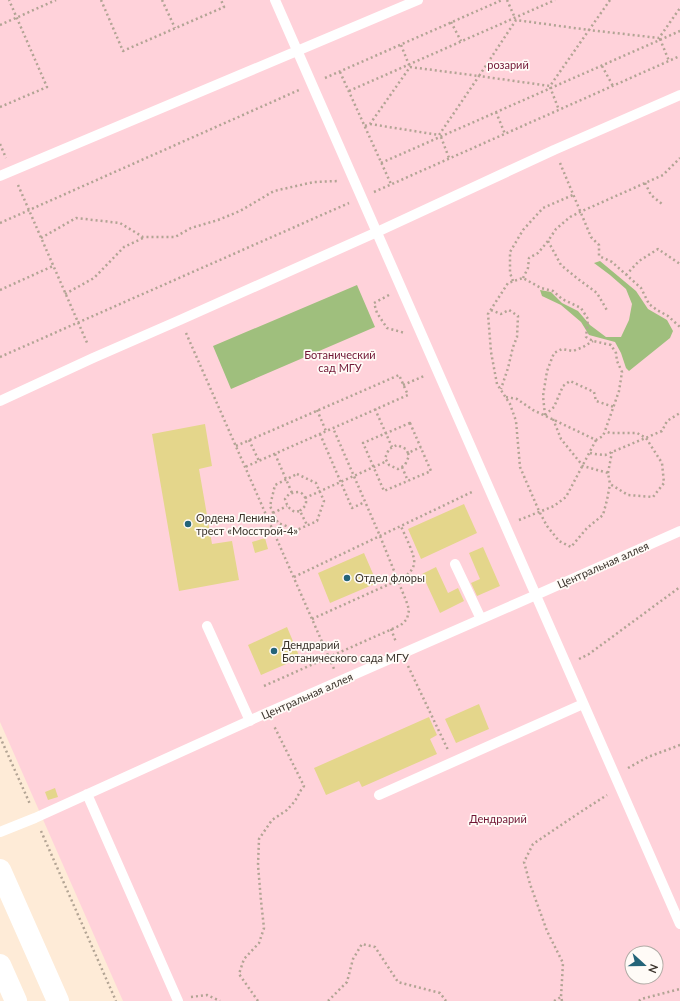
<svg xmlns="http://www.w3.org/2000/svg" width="680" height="1001" viewBox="0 0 680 1001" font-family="Lato,sans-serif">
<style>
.green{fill:#ffd2da;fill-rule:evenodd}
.water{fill:#9fbf7d}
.building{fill:#e4d68b}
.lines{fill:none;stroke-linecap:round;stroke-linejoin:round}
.path{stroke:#b2a494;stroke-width:2.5;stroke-dasharray:2 3;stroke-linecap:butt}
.service{stroke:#fff;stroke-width:10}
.tertiary{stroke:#fff;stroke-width:22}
.poi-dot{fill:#246479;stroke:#fffbf7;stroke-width:1.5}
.labels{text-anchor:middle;stroke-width:3.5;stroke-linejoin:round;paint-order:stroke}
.park-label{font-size:11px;fill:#701534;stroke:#fffbf7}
.poi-label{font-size:11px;fill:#3a332b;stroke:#fffbf7;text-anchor:start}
.street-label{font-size:11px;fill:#3a332b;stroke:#fffbf7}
</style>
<rect width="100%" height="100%" fill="#feebd7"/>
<path class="green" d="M 0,0 L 680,0 L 680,1001 L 123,1001 L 0,722 ZM 632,953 L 656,953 L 656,977 L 632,977 Z"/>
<path class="water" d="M 600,261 L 636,291 L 648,309 L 667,320 L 673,331 L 670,338 L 629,371 L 626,368 L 621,353 L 615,342 L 589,335 L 581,322 L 561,305 L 542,296 L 540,290 L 551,292 L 562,303 L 578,311 L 590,325 L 606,337 L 621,337 L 629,320 L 632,304 L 626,289 L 610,275 L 594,263 Z
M 357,285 L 375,327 L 231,389 L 213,346 Z"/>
<path class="building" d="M 205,424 L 212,466 L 199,469 L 212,544 L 232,541 L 239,580 L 179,591 L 152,434 Z
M 464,504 L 477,533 L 421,559 L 408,529 Z
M 265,538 L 268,549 L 255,553 L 252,542 Z
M 483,547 L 500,586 L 477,596 L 471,583 L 480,579 L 469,553 Z
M 364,553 L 377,583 L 330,603 L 318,573 Z
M 436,567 L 448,593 L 458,588 L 464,601 L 440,613 L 422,574 Z
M 287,627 L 300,658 L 261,675 L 248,645 Z
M 479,704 L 489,729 L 456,743 L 445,719 Z
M 429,717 L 437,735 L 430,739 L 437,754 L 362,787 L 359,781 L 326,795 L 314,768 Z
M 55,788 L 58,797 L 48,800 L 45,792 Z"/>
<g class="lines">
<path class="path" d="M 101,0 L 123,51 L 224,7 L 221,0
M 162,0 L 175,28
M 507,0 L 515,18
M 451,22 L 461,41
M 0,25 L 56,0
M 660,39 L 669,61
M 401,45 L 409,65
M 602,66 L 613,86
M 340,72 L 391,184
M 325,78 L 502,0
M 550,87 L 559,110
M 349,91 L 555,0
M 0,107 L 47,87 L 9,0
M 496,112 L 505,134
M 370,124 L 439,135 L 479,76 L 550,86 L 589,30 L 659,38 L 680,8
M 365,126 L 370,124 L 410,67 L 479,76 L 516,20 L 589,30 L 610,0
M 441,137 L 449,158
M 0,144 L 6,158
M 381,163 L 680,31
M 560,163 L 591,237 L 599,245 L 599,256 L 612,262 L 641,288 L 649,304 L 657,310 L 668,316 L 680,327
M 645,183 L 651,195 L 662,204
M 18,185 L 88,345
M 374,192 L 680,56
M 0,223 L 299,90
M 41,238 L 76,218 L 120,223 L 143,237 L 175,237 L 191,228 L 218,220 L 240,211 L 274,191 L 314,182 L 339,181
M 548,241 L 561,265 L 578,279 L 597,293 L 608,312
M 626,275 L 639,261 L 658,249 L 680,264
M 523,278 L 528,268 L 529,258 L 538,253 L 548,241 L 556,229 L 570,217 L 580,212 L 663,175 L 680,158
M 513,281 L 510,273 L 510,252 L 523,230 L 543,208 L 573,195
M 0,290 L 53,266
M 65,294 L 94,278 L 124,247 L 143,238
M 389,295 L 374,303 L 377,313 L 387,328 L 405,333
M 491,310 L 501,314 L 509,310 L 518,316 L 517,337 L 513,347 L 508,368 L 501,389
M 186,333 L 334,669
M 0,357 L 349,203
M 403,385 L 424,376
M 506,397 L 517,399 L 533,410 L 596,440 L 603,436 L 605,431 L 619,391 L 622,372 L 617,361 L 616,353 L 611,345 L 593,341 L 586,337 L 588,319 L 581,308 L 562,299 L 553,291 L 541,288 L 523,278 L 508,283 L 488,314 L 491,352 L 497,384 L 510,404 L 516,421 L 520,467 L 539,511 L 547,526 L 559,541 L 571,547 L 587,528 L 603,515 L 607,500 L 610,484
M 375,409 L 392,447
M 317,410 L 326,431
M 545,415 L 543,396 L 547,371 L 554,353 L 562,349 L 573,351 L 583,347 L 593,341
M 545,415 L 554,407 L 563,386 L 570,381 L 594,392 L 596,401 L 614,407
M 553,419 L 561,439 L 583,466 L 608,473 L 610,484 L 628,495 L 653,497 L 664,483 L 662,463 L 646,438 L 637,433 L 610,433 L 605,431
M 410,423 L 431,471 L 384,491 L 363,443 Z
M 320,434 L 352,508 L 365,502
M 249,440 L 259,461
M 236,446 L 399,375 L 408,395 L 245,467
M 408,453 L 406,449 L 397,445 L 389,449 L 385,458 L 389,465 L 398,469 L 405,465 L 409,456 L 408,453 L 421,447
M 590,453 L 595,454 L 605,455 L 662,431 L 667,421 L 680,413
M 275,454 L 292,493
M 402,467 L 408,481
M 608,473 L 612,452
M 297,474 L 316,483 L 324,501 L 317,521 L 297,530 L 278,523 L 270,506 L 275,485 Z
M 305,498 L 387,461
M 300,511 C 301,509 303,508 305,506 C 308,501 304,493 299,492 C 295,492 292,493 289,494 L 285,499 C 287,506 289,509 295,512 L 300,511 L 307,525
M 273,513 L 287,506
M 519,520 L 554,506 L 566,497 L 596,440
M 294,577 L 474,491
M 312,619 L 405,577 C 409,573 413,570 414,564 C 416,556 404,534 401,526
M 391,629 L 396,642
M 579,659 L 589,654 L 680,587
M 408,666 L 448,750
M 264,686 L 401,625 L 407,619 L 409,610 L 407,603 L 380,536 L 333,428
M 0,737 L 30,804
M 628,768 L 648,757 L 680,745
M 41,831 L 116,1001
M 191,997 L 207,995 L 220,1001
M 258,1001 L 239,974 L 244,959 L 259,943 L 264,928 L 261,901 L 258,865 L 259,839 L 272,820 L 287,810 L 295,801 L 301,790 L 304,786 L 274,726
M 328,1001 L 347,982 L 353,959 L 362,944 L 375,947 L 398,982 L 440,993 L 446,1001
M 554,1001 L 561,997
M 562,1001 L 561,997 L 563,963 L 547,931 L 530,884 L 524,862 L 533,844 L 579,813 L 607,795
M 639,1001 L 641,999 L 680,989"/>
<path class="service" d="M 275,0 L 680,924
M 0,176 L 418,0
M 0,401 L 93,358 L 180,320 L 377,232 L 554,150 L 680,95
M 455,564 L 481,619
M 207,626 L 250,721
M 87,794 L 178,1001
M 379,795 L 583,704
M 0,832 L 35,818 L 262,715 L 536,595 L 680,531"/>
<path class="tertiary" d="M 0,870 L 58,1001
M 0,965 L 16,1001"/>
</g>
<g class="poi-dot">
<circle cx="188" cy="524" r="4"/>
<circle cx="347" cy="578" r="4"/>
<circle cx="274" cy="651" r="4"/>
</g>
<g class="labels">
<g class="park-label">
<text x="508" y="69">розарий</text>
<text x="340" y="359">Ботанический<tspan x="340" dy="13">сад МГУ</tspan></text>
<text x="498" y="823">Дендрарий</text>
</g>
<g class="poi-label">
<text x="196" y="522">Ордена Ленина<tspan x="196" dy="13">трест «Мосстрой-4»</tspan></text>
<text x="355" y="582">Отдел флоры</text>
<text x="282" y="649">Дендрарий<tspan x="282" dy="13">Ботанического сада МГУ</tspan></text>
</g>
<g class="street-label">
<text transform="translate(603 565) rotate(-24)" y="4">Центральная аллея</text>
<text transform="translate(307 696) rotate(-24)" y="4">Центральная аллея</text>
</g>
</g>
<g transform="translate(644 965) rotate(111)"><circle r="19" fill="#fffbf7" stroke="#b0aba5"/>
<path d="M0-3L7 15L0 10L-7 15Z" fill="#246479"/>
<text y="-6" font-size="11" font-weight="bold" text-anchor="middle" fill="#3a332b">N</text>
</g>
</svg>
